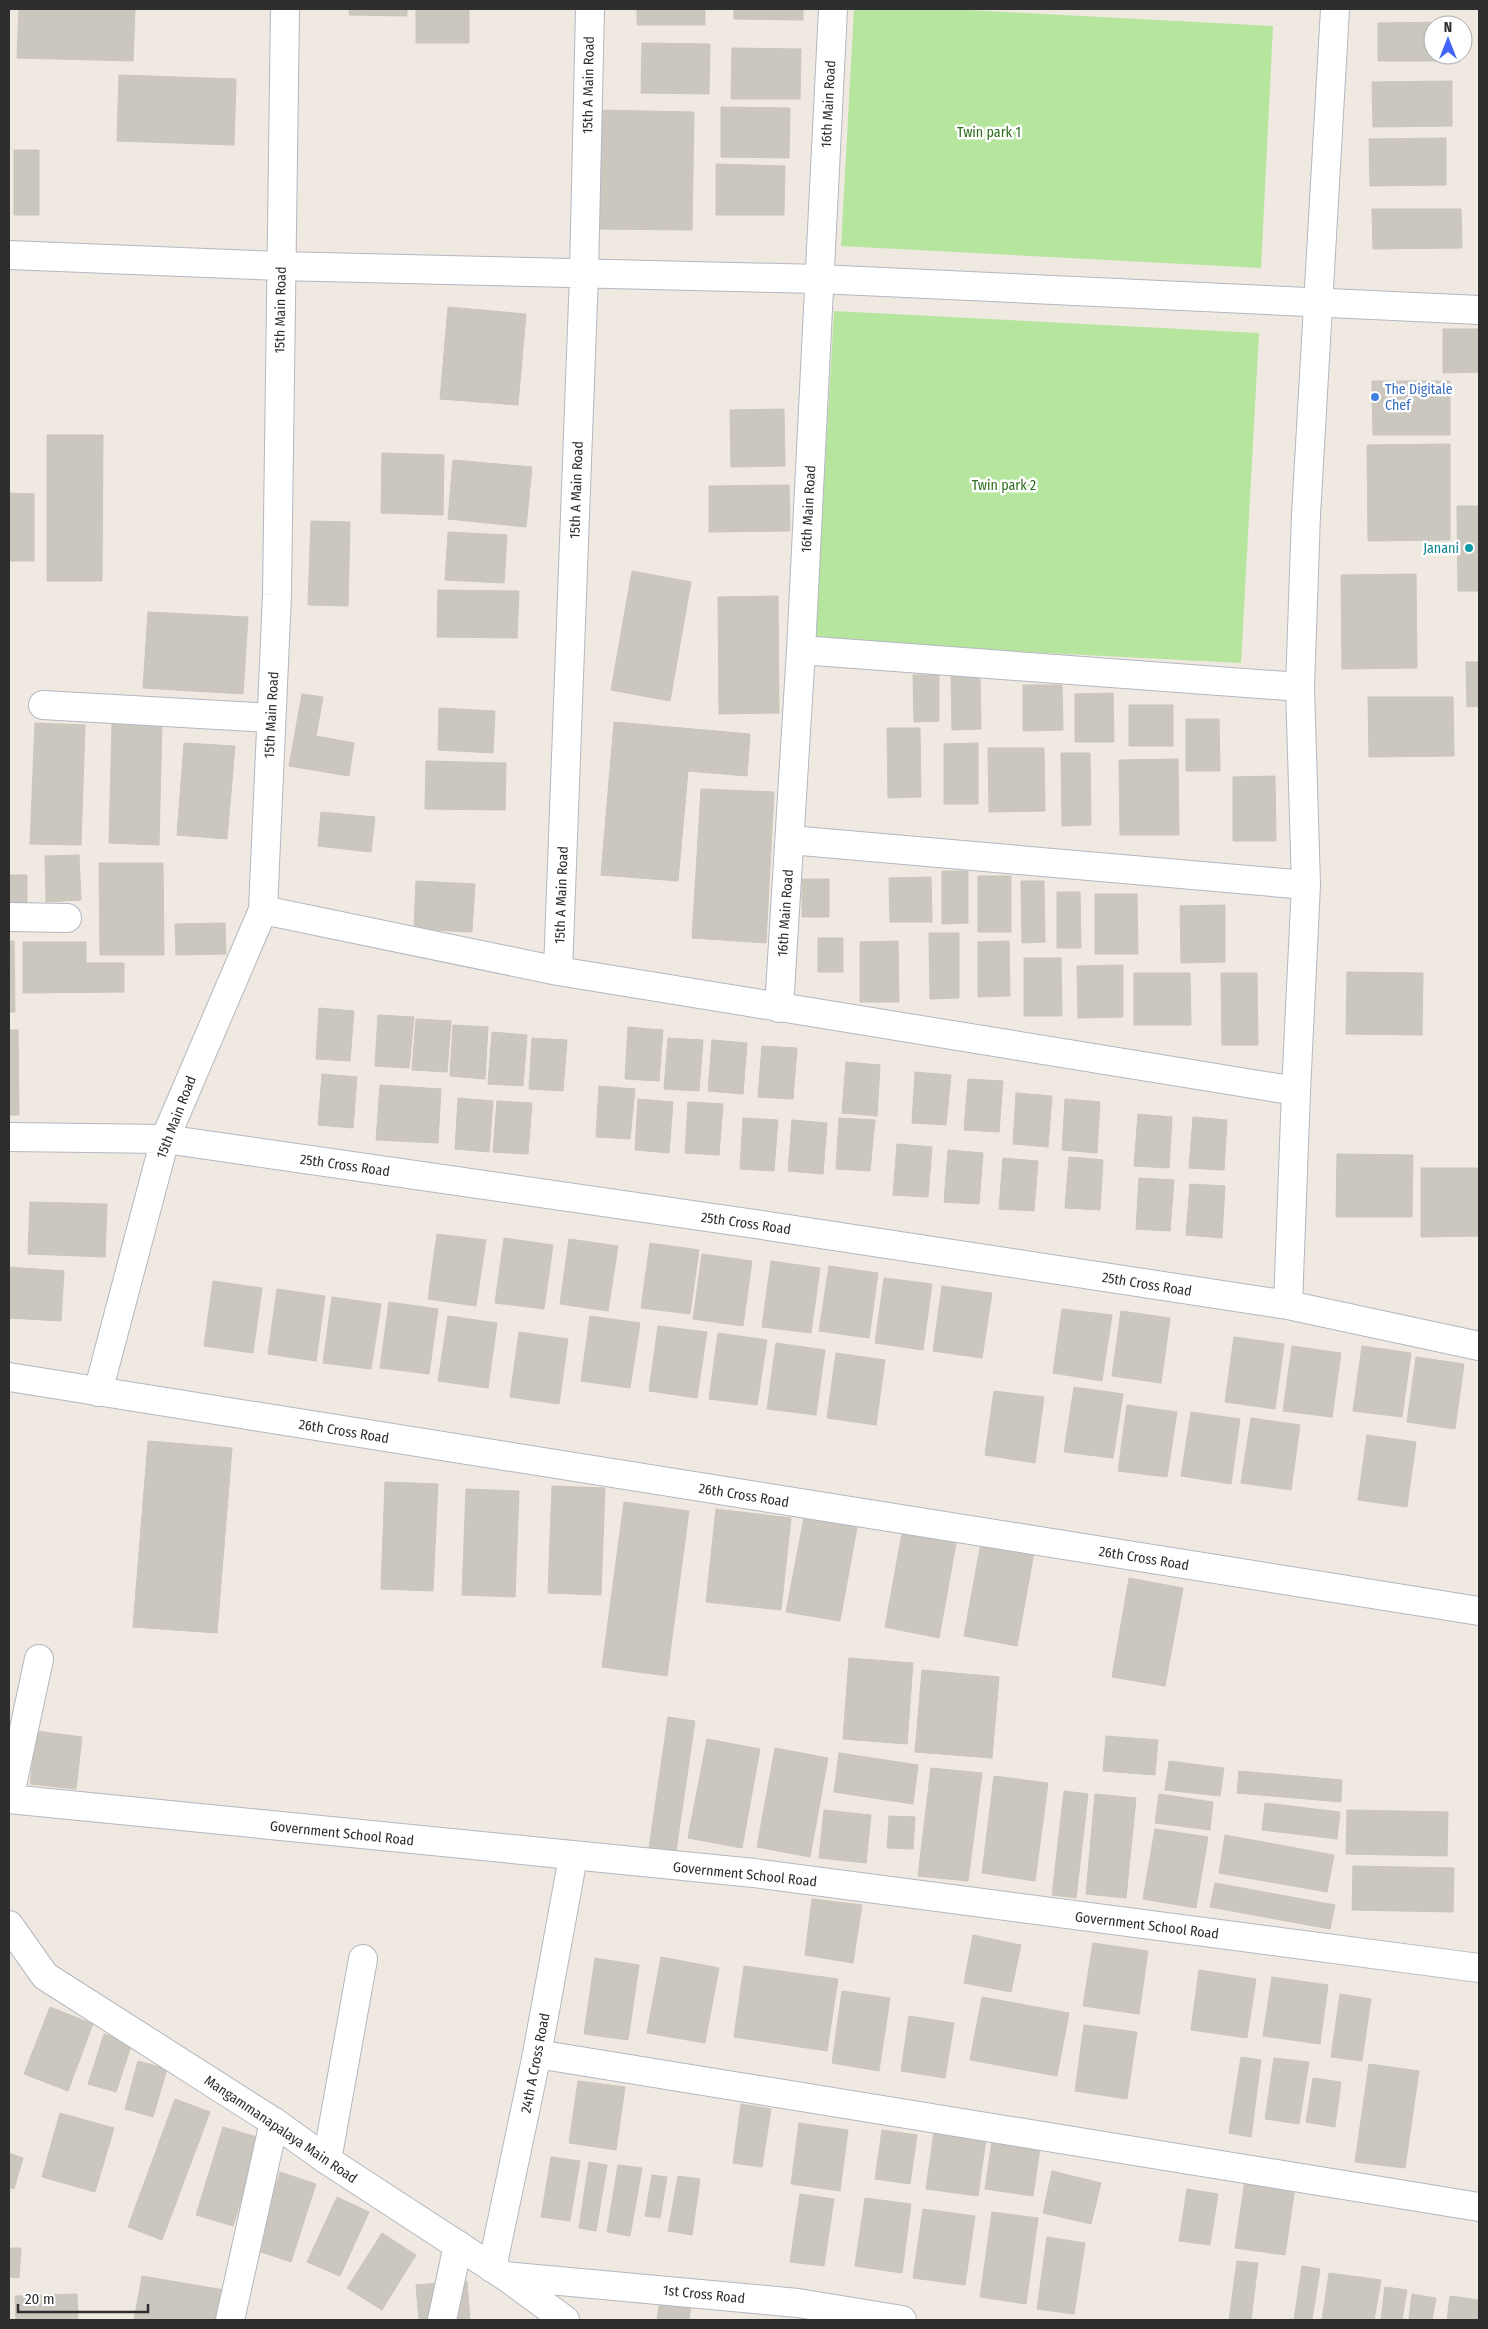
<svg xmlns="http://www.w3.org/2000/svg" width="1488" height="2329" viewBox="0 0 1488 2329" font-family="'Fira Sans Condensed',sans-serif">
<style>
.green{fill:#b6e59e}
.building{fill:#cbc7bf;stroke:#cbc5ba}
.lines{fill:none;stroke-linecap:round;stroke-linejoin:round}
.street-casing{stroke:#b4b7c1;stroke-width:30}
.secondary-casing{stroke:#b4b7c1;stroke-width:30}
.street{stroke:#fff;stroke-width:28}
.secondary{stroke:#fff;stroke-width:28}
.shop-dot{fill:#3f7fe0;stroke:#fff;stroke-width:2}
.culture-dot{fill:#0f9aa8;stroke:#fff;stroke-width:2}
.labels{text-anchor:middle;stroke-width:5;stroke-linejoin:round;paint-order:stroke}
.street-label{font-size:14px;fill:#2e2e2e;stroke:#fff}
.park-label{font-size:14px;fill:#2c6e1b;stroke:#fff}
.shop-label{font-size:14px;fill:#366cbe;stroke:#fff;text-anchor:start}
.culture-label{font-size:14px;fill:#0d838f;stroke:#fff;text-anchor:end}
</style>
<rect width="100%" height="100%" fill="#efe9e1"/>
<path class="green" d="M 854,9 L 948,9 L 1273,26 L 1261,268 L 841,246 Z
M 834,311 L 1259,333 L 1241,663 L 815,641 Z"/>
<path class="building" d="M 19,9 L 135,9 L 133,61 L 17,58 Z
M 349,9 L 407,9 L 407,16 L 349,15 Z
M 416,9 L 469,9 L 469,43 L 416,43 Z
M 637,9 L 705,9 L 705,25 L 637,25 Z
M 734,9 L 803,9 L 803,20 L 734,19 Z
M 1448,22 L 1448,25 L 1433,25 L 1433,55 L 1449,55 L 1449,61 L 1378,61 L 1378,23 Z
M 642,43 L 710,44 L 709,94 L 641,93 Z
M 732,48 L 801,49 L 800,99 L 731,99 Z
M 119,75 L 236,79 L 234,145 L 117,141 Z
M 1452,81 L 1452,126 L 1373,127 L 1372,82 Z
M 721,107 L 790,108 L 789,158 L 721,157 Z
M 596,110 L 694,112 L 692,230 L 594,229 Z
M 1446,138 L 1446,185 L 1370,186 L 1369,139 Z
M 14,150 L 39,150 L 39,215 L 14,215 Z
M 716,164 L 785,166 L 784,215 L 716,215 Z
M 1372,209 L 1461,209 L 1462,248 L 1373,249 Z
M 448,307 L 526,314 L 518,405 L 440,399 Z
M 1443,329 L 1479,329 L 1479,372 L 1443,373 Z
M 1372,381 L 1450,381 L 1450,435 L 1373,435 Z
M 784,409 L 785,466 L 731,467 L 730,410 Z
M 47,435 L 103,435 L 102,581 L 47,581 Z
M 1450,444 L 1450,540 L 1368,541 L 1367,445 Z
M 382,453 L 444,455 L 443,515 L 381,513 Z
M 453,460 L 532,467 L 526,527 L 448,519 Z
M 789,485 L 790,531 L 709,532 L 709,486 Z
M 9,493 L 34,494 L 34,561 L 9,561 Z
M 1457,506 L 1479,506 L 1479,591 L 1458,591 Z
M 311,521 L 350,522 L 348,606 L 308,605 Z
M 448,532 L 507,535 L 504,583 L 445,580 Z
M 632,571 L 691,582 L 670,701 L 611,690 Z
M 1416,574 L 1417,668 L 1342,669 L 1341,575 Z
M 438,590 L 519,591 L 517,638 L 437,637 Z
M 778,596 L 779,713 L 719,714 L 718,597 Z
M 148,612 L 248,617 L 243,694 L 143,688 Z
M 1466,662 L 1479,662 L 1479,706 L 1467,707 Z
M 913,675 L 939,675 L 939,721 L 914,722 Z
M 951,675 L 980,675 L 981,729 L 952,730 Z
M 1023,685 L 1062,685 L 1063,730 L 1023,731 Z
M 1113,693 L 1114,742 L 1075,742 L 1075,694 Z
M 302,694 L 323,697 L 316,736 L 354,743 L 349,776 L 289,766 Z
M 1368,697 L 1453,697 L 1454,756 L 1369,757 Z
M 1129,705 L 1173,705 L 1173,746 L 1129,746 Z
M 439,708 L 495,711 L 493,753 L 438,750 Z
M 1186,719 L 1219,719 L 1220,771 L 1186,771 Z
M 112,722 L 162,724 L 159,845 L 109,843 Z
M 614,722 L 750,734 L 747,776 L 688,771 L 678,881 L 601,875 Z
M 35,723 L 85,725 L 81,845 L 30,844 Z
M 887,728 L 920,728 L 921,797 L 888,798 Z
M 184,743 L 235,746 L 227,839 L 177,835 Z
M 978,743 L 978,804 L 944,804 L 944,744 Z
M 988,748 L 1044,748 L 1045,811 L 989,812 Z
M 1061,753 L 1090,753 L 1091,825 L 1062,826 Z
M 1178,759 L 1179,835 L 1120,835 L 1119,760 Z
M 426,761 L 506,763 L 505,810 L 425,809 Z
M 1275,776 L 1276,841 L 1233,841 L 1233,777 Z
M 701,789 L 774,792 L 766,943 L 692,938 Z
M 321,812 L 375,817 L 371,852 L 318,846 Z
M 79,855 L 81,900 L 46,902 L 45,856 Z
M 99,863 L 163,863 L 164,955 L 100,955 Z
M 942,871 L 968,871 L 968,923 L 942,924 Z
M 9,875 L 27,875 L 27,908 L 9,908 Z
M 978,876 L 1011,876 L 1011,932 L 978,932 Z
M 931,877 L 932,922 L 890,922 L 889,878 Z
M 802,879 L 829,879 L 829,917 L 802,917 Z
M 416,881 L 475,884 L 472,932 L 414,929 Z
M 1021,881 L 1044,881 L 1045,942 L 1022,943 Z
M 1057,892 L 1080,892 L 1081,948 L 1057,948 Z
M 1095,894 L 1137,894 L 1138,954 L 1095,954 Z
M 1225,905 L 1225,962 L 1181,963 L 1180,906 Z
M 225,923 L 226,954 L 176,955 L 175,924 Z
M 929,933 L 959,933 L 959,998 L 930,999 Z
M 818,938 L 843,938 L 843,972 L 818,972 Z
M 9,941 L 14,941 L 15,1012 L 9,1012 Z
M 898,941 L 899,1002 L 860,1002 L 860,942 Z
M 1009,941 L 1010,996 L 978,997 L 978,942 Z
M 23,942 L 86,942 L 86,963 L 124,963 L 124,992 L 23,993 Z
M 1024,958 L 1061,958 L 1062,1016 L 1024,1016 Z
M 1123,965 L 1123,1017 L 1078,1018 L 1077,966 Z
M 1347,972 L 1423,973 L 1422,1035 L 1346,1034 Z
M 1134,973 L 1190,973 L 1191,1025 L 1134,1025 Z
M 1221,973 L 1257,973 L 1258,1045 L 1222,1045 Z
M 319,1008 L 354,1011 L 350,1061 L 316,1059 Z
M 378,1015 L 414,1017 L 409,1068 L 375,1066 Z
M 416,1019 L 451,1021 L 447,1072 L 412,1070 Z
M 453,1025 L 488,1027 L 485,1079 L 450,1076 Z
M 628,1027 L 663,1030 L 659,1081 L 625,1079 Z
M 9,1030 L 18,1030 L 19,1115 L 9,1115 Z
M 492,1032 L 527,1035 L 523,1086 L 488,1084 Z
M 532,1038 L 567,1040 L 563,1091 L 529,1089 Z
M 668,1038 L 703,1040 L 699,1091 L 664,1089 Z
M 712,1040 L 747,1043 L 743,1094 L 708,1091 Z
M 762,1046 L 797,1048 L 793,1099 L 758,1097 Z
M 846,1062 L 880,1065 L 877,1116 L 842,1113 Z
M 915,1072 L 951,1075 L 946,1125 L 912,1123 Z
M 322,1074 L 357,1077 L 353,1128 L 318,1125 Z
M 968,1079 L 1003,1081 L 999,1132 L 964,1130 Z
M 380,1085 L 441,1089 L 438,1143 L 376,1140 Z
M 599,1086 L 635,1089 L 630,1139 L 596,1137 Z
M 1016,1093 L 1052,1096 L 1048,1147 L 1013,1144 Z
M 458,1098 L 493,1101 L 489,1152 L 455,1149 Z
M 638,1099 L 673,1102 L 669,1153 L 635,1150 Z
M 1065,1099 L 1100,1102 L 1097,1153 L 1062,1150 Z
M 497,1101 L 532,1103 L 528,1154 L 493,1152 Z
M 688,1102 L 723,1104 L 719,1155 L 685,1153 Z
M 1138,1114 L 1172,1117 L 1169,1168 L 1134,1166 Z
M 1193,1117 L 1227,1120 L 1224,1170 L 1189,1168 Z
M 743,1118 L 778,1120 L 774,1171 L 740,1169 Z
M 839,1118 L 875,1120 L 870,1171 L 836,1169 Z
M 792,1120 L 827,1123 L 823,1174 L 788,1171 Z
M 897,1144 L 932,1147 L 928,1197 L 893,1195 Z
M 948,1150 L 983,1153 L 979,1204 L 944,1202 Z
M 1337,1154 L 1413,1155 L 1412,1217 L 1336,1217 Z
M 1069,1157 L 1103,1160 L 1100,1210 L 1065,1208 Z
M 1003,1158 L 1038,1161 L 1034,1211 L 999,1209 Z
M 1421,1168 L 1479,1168 L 1479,1236 L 1421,1237 Z
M 1139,1178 L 1174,1180 L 1170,1231 L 1136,1229 Z
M 1190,1184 L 1225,1186 L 1222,1238 L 1186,1235 Z
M 30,1202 L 107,1204 L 105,1257 L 28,1254 Z
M 437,1234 L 486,1240 L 476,1306 L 428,1299 Z
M 504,1238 L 553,1245 L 544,1309 L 495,1303 Z
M 569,1239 L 618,1246 L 608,1311 L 560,1304 Z
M 650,1243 L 699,1250 L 690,1314 L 641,1308 Z
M 702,1254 L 752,1261 L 743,1326 L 693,1319 Z
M 771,1261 L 820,1268 L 811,1333 L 762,1327 Z
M 829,1266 L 878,1273 L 869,1338 L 819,1331 Z
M 9,1267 L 64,1271 L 61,1321 L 9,1318 Z
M 884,1278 L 932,1284 L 923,1350 L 875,1343 Z
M 213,1281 L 262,1288 L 253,1353 L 204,1346 Z
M 942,1286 L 992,1293 L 982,1358 L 933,1351 Z
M 277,1289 L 325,1296 L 316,1361 L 268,1354 Z
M 332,1297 L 381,1304 L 371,1369 L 323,1363 Z
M 389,1302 L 438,1309 L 429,1374 L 380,1368 Z
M 1062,1309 L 1112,1315 L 1102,1381 L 1053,1373 Z
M 1121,1311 L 1170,1318 L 1161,1383 L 1112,1376 Z
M 448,1316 L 497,1323 L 488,1388 L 438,1381 Z
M 590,1316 L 640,1323 L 630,1388 L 581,1381 Z
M 658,1326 L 707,1332 L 697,1398 L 649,1391 Z
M 519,1332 L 568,1339 L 559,1404 L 510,1397 Z
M 718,1333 L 767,1340 L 757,1405 L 709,1399 Z
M 1234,1337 L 1284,1344 L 1275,1409 L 1225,1402 Z
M 776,1343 L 825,1350 L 816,1415 L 767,1409 Z
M 1292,1346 L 1341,1353 L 1332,1417 L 1283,1411 Z
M 1362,1346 L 1411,1353 L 1402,1417 L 1353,1411 Z
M 836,1353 L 885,1360 L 876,1425 L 827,1418 Z
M 1416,1357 L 1464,1364 L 1455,1429 L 1407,1422 Z
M 1074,1387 L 1123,1394 L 1113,1458 L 1064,1452 Z
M 994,1391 L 1044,1397 L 1035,1463 L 985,1455 Z
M 1127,1405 L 1177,1412 L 1167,1477 L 1118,1471 Z
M 1191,1412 L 1240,1419 L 1231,1484 L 1181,1476 Z
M 1251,1418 L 1300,1425 L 1291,1490 L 1241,1483 Z
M 1367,1435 L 1416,1442 L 1407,1507 L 1358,1500 Z
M 148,1441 L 232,1448 L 217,1633 L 133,1627 Z
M 385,1482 L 438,1484 L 433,1591 L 381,1589 Z
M 552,1486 L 605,1488 L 601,1595 L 548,1593 Z
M 466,1489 L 519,1491 L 515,1597 L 462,1595 Z
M 624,1502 L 689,1511 L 667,1676 L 602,1667 Z
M 716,1509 L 791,1518 L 781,1610 L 706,1602 Z
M 805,1512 L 858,1522 L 840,1621 L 786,1612 Z
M 903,1528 L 957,1538 L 939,1638 L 885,1627 Z
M 982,1537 L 1035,1547 L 1017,1646 L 964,1636 Z
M 1129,1578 L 1183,1588 L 1165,1686 L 1112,1677 Z
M 849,1658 L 913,1663 L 907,1744 L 843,1739 Z
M 922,1670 L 999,1677 L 992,1758 L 915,1752 Z
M 668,1717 L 695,1721 L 676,1851 L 649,1848 Z
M 36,1731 L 82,1737 L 76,1789 L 30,1784 Z
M 1106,1736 L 1158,1740 L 1155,1775 L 1103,1771 Z
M 707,1739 L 760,1749 L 742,1848 L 688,1838 Z
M 775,1748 L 828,1758 L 810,1857 L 757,1847 Z
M 839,1753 L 918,1765 L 913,1804 L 834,1792 Z
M 1169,1761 L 1224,1768 L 1220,1796 L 1165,1790 Z
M 931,1768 L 982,1773 L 968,1881 L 918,1876 Z
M 1239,1771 L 1342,1780 L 1341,1802 L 1237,1793 Z
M 994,1776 L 1048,1783 L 1035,1881 L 982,1873 Z
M 1064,1791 L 1088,1794 L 1076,1898 L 1052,1895 Z
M 1095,1794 L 1136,1798 L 1126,1898 L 1086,1894 Z
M 1159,1794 L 1213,1802 L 1210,1830 L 1155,1823 Z
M 1265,1803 L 1340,1812 L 1337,1839 L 1262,1830 Z
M 824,1810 L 871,1815 L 866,1863 L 819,1858 Z
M 1347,1810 L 1448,1812 L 1447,1856 L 1346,1854 Z
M 889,1816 L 915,1817 L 913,1849 L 887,1848 Z
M 1155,1829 L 1208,1837 L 1196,1908 L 1143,1899 Z
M 1225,1835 L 1334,1855 L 1327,1892 L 1219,1873 Z
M 1353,1866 L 1454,1868 L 1453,1912 L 1352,1910 Z
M 1215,1883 L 1335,1905 L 1330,1929 L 1210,1907 Z
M 812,1899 L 862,1905 L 853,1963 L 805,1955 Z
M 973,1935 L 1021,1945 L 1011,1992 L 964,1983 Z
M 1093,1943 L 1148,1951 L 1139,2014 L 1083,2006 Z
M 661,1957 L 719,1968 L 705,2043 L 647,2033 Z
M 595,1958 L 639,1965 L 628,2040 L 584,2034 Z
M 744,1966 L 838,1979 L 827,2051 L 734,2037 Z
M 1199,1970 L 1256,1979 L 1247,2038 L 1191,2030 Z
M 1272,1977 L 1328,1985 L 1320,2044 L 1263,2036 Z
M 842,1991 L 890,1998 L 879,2071 L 832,2063 Z
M 1340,1994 L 1371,1999 L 1362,2061 L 1331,2057 Z
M 982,1997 L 1069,2013 L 1057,2076 L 970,2060 Z
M 50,2007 L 93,2024 L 68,2091 L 24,2074 Z
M 909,2016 L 954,2023 L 945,2078 L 901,2071 Z
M 1084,2025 L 1137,2032 L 1127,2099 L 1075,2091 Z
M 104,2034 L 132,2043 L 116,2092 L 88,2084 Z
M 1241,2057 L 1261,2060 L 1251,2137 L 1229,2133 Z
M 1274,2058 L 1309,2062 L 1299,2124 L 1265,2119 Z
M 138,2061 L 167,2069 L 153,2117 L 125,2109 Z
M 1369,2064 L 1419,2071 L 1405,2168 L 1355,2162 Z
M 1313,2078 L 1341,2082 L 1335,2127 L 1306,2122 Z
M 578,2081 L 625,2087 L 616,2150 L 569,2143 Z
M 175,2099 L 210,2112 L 162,2240 L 128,2227 Z
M 741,2104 L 771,2109 L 762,2167 L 733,2163 Z
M 60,2113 L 114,2128 L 95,2192 L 42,2177 Z
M 799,2123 L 848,2130 L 840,2191 L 791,2184 Z
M 223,2127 L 260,2138 L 233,2226 L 196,2215 Z
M 882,2130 L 917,2135 L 910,2184 L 875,2179 Z
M 934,2132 L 986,2139 L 978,2196 L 926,2189 Z
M 992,2141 L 1040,2148 L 1033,2196 L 985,2189 Z
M 9,2153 L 23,2158 L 14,2189 L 9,2187 Z
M 551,2157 L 580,2161 L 570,2221 L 541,2217 Z
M 589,2162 L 607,2165 L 596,2231 L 579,2228 Z
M 618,2165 L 642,2168 L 630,2236 L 607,2232 Z
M 1052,2171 L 1101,2183 L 1091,2224 L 1043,2213 Z
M 280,2172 L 316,2184 L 291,2262 L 255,2250 Z
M 652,2175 L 667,2177 L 660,2218 L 645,2216 Z
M 678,2176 L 700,2179 L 692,2235 L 668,2231 Z
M 1245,2180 L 1295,2187 L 1285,2255 L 1235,2248 Z
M 1187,2189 L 1218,2194 L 1210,2245 L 1179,2241 Z
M 800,2194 L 834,2199 L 824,2266 L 790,2262 Z
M 337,2197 L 369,2212 L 340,2276 L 307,2262 Z
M 865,2198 L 911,2204 L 902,2273 L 855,2266 Z
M 923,2209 L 975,2216 L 965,2285 L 913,2278 Z
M 992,2212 L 1038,2218 L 1026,2304 L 980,2297 Z
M 382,2233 L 416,2255 L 382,2310 L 347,2288 Z
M 1047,2237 L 1085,2243 L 1074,2314 L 1037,2309 Z
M 9,2248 L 21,2248 L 19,2278 L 9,2277 Z
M 1237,2261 L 1258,2263 L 1251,2320 L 1229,2320 Z
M 1302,2266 L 1320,2269 L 1312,2320 L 1294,2320 Z
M 1329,2273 L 1381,2280 L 1374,2320 L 1322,2320 Z
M 142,2276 L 224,2290 L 219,2320 L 134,2320 Z
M 467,2281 L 470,2320 L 419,2320 L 416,2285 Z
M 1385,2287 L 1407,2290 L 1402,2320 L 1381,2320 Z
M 661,2293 L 692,2298 L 689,2320 L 657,2320 Z
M 77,2294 L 78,2320 L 16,2320 L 15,2296 Z
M 1412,2294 L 1436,2298 L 1432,2320 L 1409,2320 Z
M 1450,2296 L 1479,2300 L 1479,2320 L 1447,2320 Z"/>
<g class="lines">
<g class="street-casing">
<path id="street" d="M 9,255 L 280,266 L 819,279 L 1479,310
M 801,650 L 1300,687
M 43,705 L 271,718
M 790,840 L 1306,885
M 263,910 L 558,971 L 1296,1091 L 1306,885 L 1300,687 L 1306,515 L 1335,9
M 9,917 L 67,918
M 558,971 L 584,274 L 590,9
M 779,1008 L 801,650 L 833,9
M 9,1137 L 165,1139 L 762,1225 L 1288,1305 L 1479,1346
M 1288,1305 L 1296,1091
M 9,1377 L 1479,1611
M 98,1392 L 165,1139 L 263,910 L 277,595 L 285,9
M 9,1799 L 39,1659
M 537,2054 L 1479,2207
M 327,2160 L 363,1959
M 492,2268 L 537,2054 L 573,1857
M 505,2276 L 798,2303 L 902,2320
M 230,2320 L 274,2122
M 442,2320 L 458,2245"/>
</g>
<g class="secondary-casing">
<path id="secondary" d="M 9,1799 L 754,1873 L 1479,1968
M 9,1925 L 45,1976 L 274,2122 L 327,2160 L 505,2276 L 565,2320"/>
</g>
<use href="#street" class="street"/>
<use href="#secondary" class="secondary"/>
</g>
<circle class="shop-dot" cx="1375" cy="397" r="5"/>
<circle class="culture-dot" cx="1469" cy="548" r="5"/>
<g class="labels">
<g class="street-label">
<text transform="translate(588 85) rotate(-89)" y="5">15th A Main Road</text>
<text transform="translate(828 104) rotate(-87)" y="5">16th Main Road</text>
<text transform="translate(280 310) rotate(-89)" y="5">15th Main Road</text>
<text transform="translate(576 490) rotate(-88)" y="5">15th A Main Road</text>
<text transform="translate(808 509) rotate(-87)" y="5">16th Main Road</text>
<text transform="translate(271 715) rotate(-87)" y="5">15th Main Road</text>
<text transform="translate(561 895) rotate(-88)" y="5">15th A Main Road</text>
<text transform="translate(785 913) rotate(-86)" y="5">16th Main Road</text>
<text transform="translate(176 1117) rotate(-69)" y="5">15th Main Road</text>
<text transform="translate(345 1165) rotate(8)" y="5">25th Cross Road</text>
<text transform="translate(746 1223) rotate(8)" y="5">25th Cross Road</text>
<text transform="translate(1147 1284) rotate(9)" y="5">25th Cross Road</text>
<text transform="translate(344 1431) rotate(9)" y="5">26th Cross Road</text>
<text transform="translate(744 1495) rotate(9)" y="5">26th Cross Road</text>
<text transform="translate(1144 1558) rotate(9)" y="5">26th Cross Road</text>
<text transform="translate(342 1833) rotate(6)" y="5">Government School Road</text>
<text transform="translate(745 1874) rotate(6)" y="5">Government School Road</text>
<text transform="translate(1147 1925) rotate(7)" y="5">Government School Road</text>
<text transform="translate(535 2063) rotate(-79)" y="5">24th A Cross Road</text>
<text transform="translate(281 2129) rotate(34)" y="5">Mangammanapalaya Main Road</text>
<text transform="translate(704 2294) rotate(6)" y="5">1st Cross Road</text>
</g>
<g class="park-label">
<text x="989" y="137">Twin park 1</text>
<text x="1004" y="490">Twin park 2</text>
</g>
<g class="shop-label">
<text x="1385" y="394">The Digitale<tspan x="1385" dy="16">Chef</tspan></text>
</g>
<g class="culture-label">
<text x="1459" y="553">Janani</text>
</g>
</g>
<rect width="1488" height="2329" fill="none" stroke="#2e2e2e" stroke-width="20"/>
<g transform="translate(1448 40)"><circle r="24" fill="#ffffff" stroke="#ababab"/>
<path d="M0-4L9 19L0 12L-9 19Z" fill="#4264fb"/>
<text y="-8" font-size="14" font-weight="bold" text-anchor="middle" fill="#2e2e2e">N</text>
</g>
<path d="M18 2304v8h130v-8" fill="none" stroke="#2e2e2e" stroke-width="2.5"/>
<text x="25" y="2304" font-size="15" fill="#2e2e2e" stroke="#ffffff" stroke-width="4" paint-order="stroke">20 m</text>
</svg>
